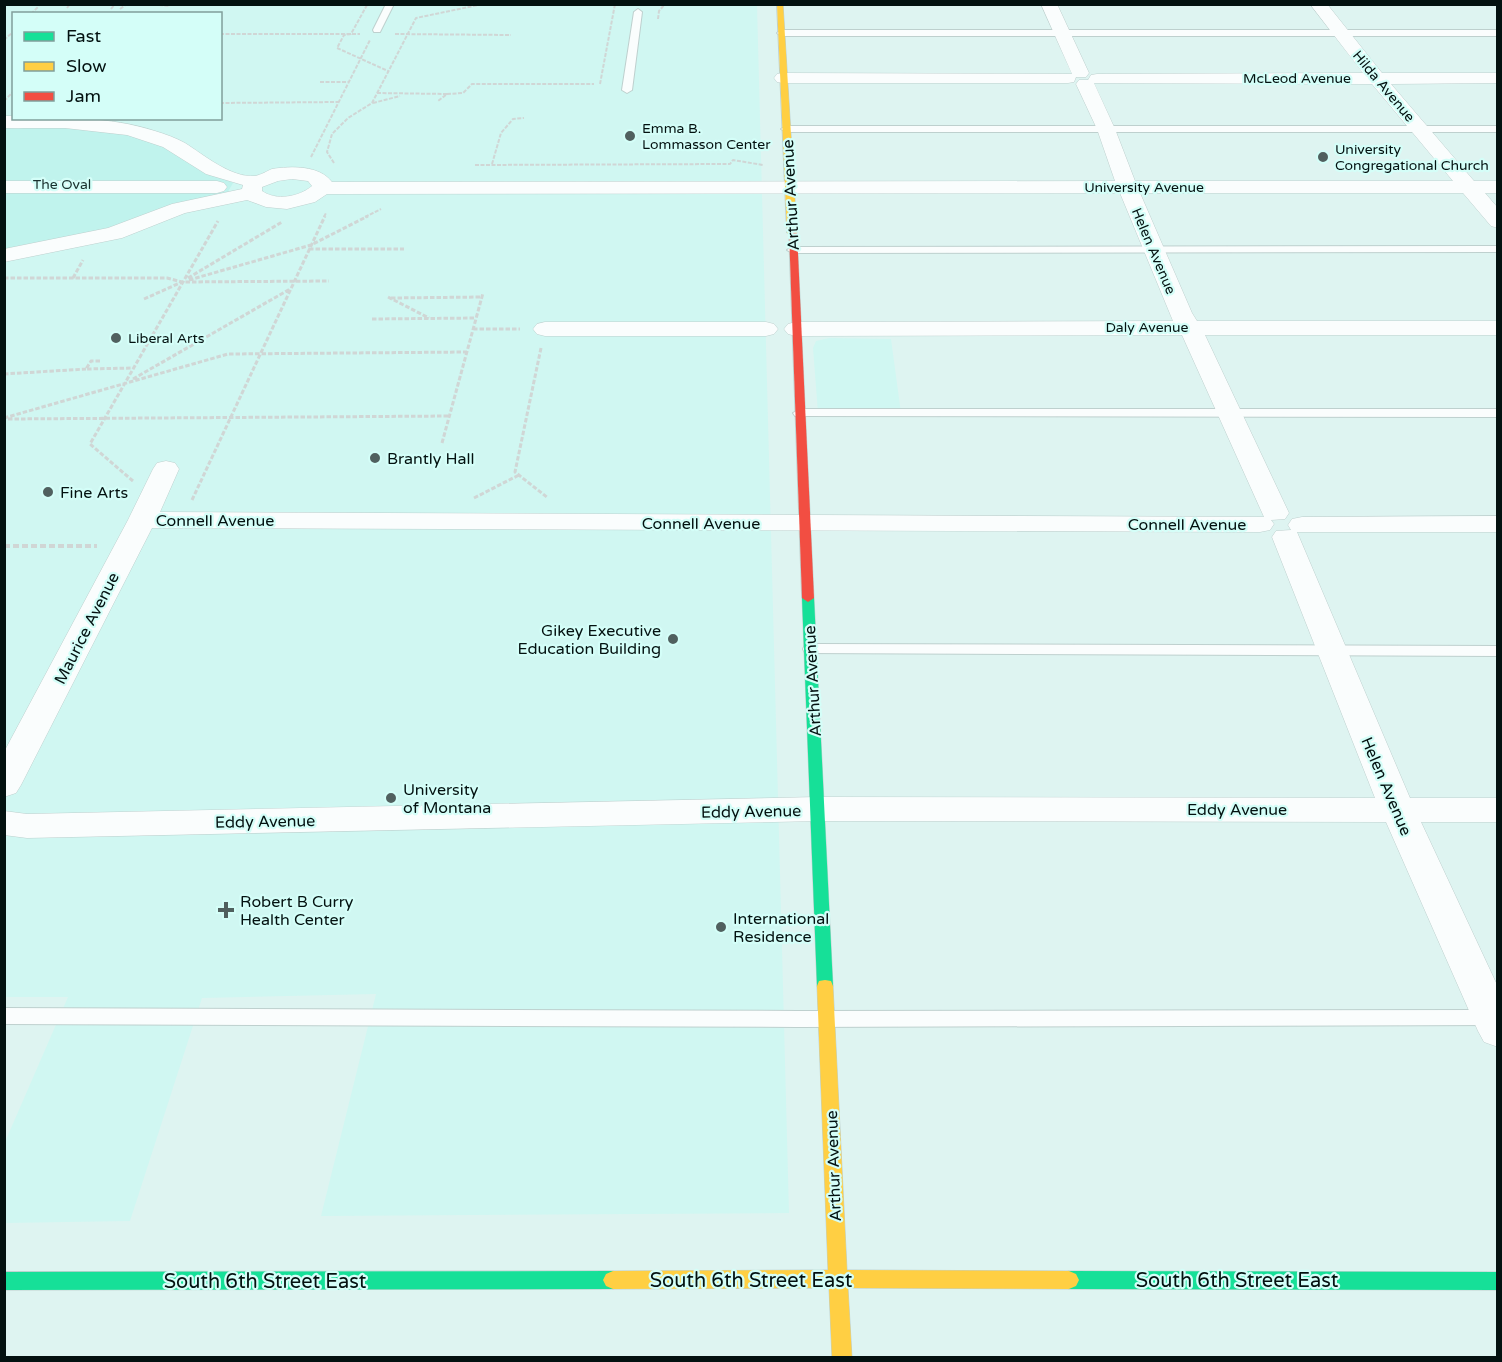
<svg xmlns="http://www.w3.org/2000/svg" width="1502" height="1362" viewBox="0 0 1502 1362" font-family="'Varela Round',sans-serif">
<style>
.built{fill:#d0f7f2;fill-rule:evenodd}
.green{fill:#c0f3ed}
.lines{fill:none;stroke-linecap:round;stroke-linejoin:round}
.lane-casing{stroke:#bed0ce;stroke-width:2}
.street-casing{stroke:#bed0ce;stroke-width:1}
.fast-casing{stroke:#bed0ce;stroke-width:1}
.slow-casing{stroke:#bed0ce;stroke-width:1}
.jam-casing{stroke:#bed0ce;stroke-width:1}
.path-far2{stroke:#d0d6d5;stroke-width:2;stroke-dasharray:4 1.5;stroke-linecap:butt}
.path-far1{stroke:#d0d6d5;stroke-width:3;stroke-dasharray:4.5 2;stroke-linecap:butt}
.path{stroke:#d0d6d5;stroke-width:4;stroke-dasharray:6 3;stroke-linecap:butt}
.lane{fill:#fafdfd;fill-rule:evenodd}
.street{fill:#fafdfd;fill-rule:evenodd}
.fast{fill:#16e098;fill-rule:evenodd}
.slow{fill:#ffcf43;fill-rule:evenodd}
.jam{fill:#f24e42;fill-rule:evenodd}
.poi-dot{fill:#50605f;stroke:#d4fef8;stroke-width:2}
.labels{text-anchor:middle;stroke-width:4.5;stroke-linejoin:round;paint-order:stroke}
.far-street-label{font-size:14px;fill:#031110;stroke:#d4fef8}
.far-poi-label{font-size:14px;fill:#031110;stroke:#d4fef8;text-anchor:start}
.far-park-label{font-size:14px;fill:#1a302d;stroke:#d4fef8}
.street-label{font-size:16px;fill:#031110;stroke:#d4fef8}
.poi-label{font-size:16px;fill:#031110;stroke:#d4fef8;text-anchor:start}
.near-street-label{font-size:20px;fill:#031110;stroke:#d4fef8}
</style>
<rect width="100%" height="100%" fill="#def4f1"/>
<path class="built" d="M 4,5 L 757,5 L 789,1213 L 321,1216 L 376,994 L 202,998 L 130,1221 L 5,1223 L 5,1142 L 68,997 L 5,997 ZM 14,14 L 220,14 L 220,118 L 14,118 Z
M 829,338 L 891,339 L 901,413 L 818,413 L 813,348 L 816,341 Z"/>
<path class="green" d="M 40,125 L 118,133 L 159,142 L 233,183 L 226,195 L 142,221 L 5,253 L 4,128 L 18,129 Z"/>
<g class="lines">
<g class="lane-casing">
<path id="lane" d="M 386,4 L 394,4 L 380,32 L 374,32 L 373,30 Z
M 638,9 L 642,12 L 632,90 L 627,93 L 622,90 L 634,12 Z
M 1498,30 L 1498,36 L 781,36 L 777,33 L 781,30 Z
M 1498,126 L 1498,132 L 786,132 L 781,129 L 786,126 Z
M 1498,246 L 1498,252 L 793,253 L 787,250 L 793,247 Z
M 800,409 L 1498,409 L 1498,417 L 795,416 L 793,413 Z
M 811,644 L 1498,646 L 1498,656 L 805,653 L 803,649 L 805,645 Z
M 4,1008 L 798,1011 L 1495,1010 L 1498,1011 L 1498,1025 L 798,1027 L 4,1024 Z"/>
</g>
<g class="street-casing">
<path id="street" d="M 1041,4 L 1057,4 L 1089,73 L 1086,77 L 1076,77 L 1074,82 L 1068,83 L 783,83 L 777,82 L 774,78 L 777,74 L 783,73 L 1072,74 Z
M 1310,4 L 1327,4 L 1382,73 L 1498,73 L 1498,83 L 1391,84 L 1474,181 L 1498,181 L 1498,193 L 1485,193 L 1498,208 L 1498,228 L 1491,226 L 1463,193 L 1140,193 L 1192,313 L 1197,321 L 1498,321 L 1498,335 L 1205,335 L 1289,513 L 1285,519 L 1271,520 L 1274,524 L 1270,530 L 1260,532 L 152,528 L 21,785 L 16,793 L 4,797 L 4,752 L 128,520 L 153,469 L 157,463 L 166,461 L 175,463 L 179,469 L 160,512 L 1264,517 L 1182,335 L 796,336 L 788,334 L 784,329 L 788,324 L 796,322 L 1173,321 L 1120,193 L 327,194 L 315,202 L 287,209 L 266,207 L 247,200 L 185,213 L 122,238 L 4,262 L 4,249 L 108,228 L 172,204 L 242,189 L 243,185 L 206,174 L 163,147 L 127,135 L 65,128 L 4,128 L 4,116 L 14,116 L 14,118 C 62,118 109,116 155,131 C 165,134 176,138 185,143 C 204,155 231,178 255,176 C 261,175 267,171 272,169 C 291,166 319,165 332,182 L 1115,181 L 1097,129 L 1076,84 L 1079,80 L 1088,80 L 1091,75 L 1097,74 L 1363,73 ZM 1094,83 L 1372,84 L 1453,181 L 1135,181 L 1115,129 ZM 292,179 L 308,181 L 312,186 C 299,197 276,201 262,191 L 262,187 L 278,181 Z
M 4,181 L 217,181 L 224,183 L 227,187 L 224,191 L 217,193 L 4,193 Z
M 545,322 L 766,322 L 774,324 L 778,329 L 774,334 L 766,336 L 545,336 L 537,334 L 533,329 L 537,324 Z
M 1498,516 L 1498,532 L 1297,532 L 1410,798 L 1498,798 L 1498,822 L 1421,822 L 1498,987 L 1498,1047 L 1484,1042 L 1478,1031 L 1386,822 L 818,821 L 27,838 L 4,835 L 4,811 L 27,814 L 818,797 L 1375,798 L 1272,537 L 1276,531 L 1291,530 L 1288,525 L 1292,519 L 1302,517 Z"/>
</g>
<g class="fast-casing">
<path id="fast" d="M 808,594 L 814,598 L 833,986 L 831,991 L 825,992 L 819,991 L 817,986 L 802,598 Z
M 613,1271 L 620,1274 L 623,1280 L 620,1286 L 613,1289 L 4,1290 L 4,1272 Z
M 1069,1271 L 1498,1272 L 1498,1290 L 1069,1289 L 1062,1286 L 1059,1280 L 1062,1274 Z"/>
</g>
<g class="slow-casing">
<path id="slow" d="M 777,4 L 783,4 L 797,233 L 792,236 L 787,233 Z
M 825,980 L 831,981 L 833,986 L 847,1270 L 1069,1271 L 1076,1274 L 1079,1280 L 1076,1286 L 1069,1289 L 848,1288 L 852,1358 L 832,1358 L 829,1288 L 613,1289 L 606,1286 L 603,1280 L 606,1274 L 613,1271 L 828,1270 L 817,986 L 819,981 Z"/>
</g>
<g class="jam-casing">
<path id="jam" d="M 789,231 L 797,233 L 814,598 L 808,602 L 802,598 Z"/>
</g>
<path class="path-far2" d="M 148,4 L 170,6
M 4,5 L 56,4
M 367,5 L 351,34 L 344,35 L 337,48 L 388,71
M 67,8 L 70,4
M 111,9 L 115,4
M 120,9 L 127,4
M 31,14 L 39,6
M 658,19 L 659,11 L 665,4
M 220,34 L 360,34
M 395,34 L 511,35
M 4,40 L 14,31
M 320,82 L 348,82
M 600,84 L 615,4
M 377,93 L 447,94 L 438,101
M 447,94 L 463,93 L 472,84 L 594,84
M 4,101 L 14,91
M 220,103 L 338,102
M 373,103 L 400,96
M 311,157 L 370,40
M 334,163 L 327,152 L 332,134 L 348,118 L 372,103 L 416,18 L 483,4
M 492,164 L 501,133 L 513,119 L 524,118
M 475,165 L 730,164 L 733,160 L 763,165
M 324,217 L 326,213
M 365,217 L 381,209"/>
<path class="path-far1" d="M 309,249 L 404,249
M 4,278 L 167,278 L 182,282 L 329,281
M 73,278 L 83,260
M 188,278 L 282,222
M 189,280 L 311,245 L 368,216
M 388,297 L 429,318
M 391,298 L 482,297
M 144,299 L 182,282
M 372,319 L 476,318
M 473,329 L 520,329
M 541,348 L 515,472 L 548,498
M 100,361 L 91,361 L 86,369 L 133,368
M 4,374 L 86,369
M 133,379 L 290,289
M 4,418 L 228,354 L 467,352
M 8,419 L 449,416
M 442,443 L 483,293
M 133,481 L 90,444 L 218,221
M 474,498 L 519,475
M 192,500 L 325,216"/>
<path class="path" d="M 4,546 L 97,546"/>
<use href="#lane" class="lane"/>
<use href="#street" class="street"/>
<use href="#fast" class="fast"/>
<use href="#slow" class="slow"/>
<use href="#jam" class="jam"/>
</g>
<g class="poi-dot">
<circle cx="630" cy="136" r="6"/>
<circle cx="1323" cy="157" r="6"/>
<circle cx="116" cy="338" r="6"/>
<circle cx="375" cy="458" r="6"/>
<circle cx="48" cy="492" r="6"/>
<circle cx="673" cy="639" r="6"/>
<circle cx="391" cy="798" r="6"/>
<path d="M223 901h6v6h6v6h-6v6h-6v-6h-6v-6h6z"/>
<circle cx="721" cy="927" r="6"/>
</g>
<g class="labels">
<g class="far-street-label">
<text x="1297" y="83">McLeod Avenue</text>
<text transform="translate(1384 86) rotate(50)" y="5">Hilda Avenue</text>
<text x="1144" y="192">University Avenue</text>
<text transform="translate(1154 251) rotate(67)" y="5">Helen Avenue</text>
<text x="1147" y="332">Daly Avenue</text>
</g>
<g class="far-poi-label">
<text x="642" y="133">Emma B.<tspan x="642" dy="16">Lommasson Center</tspan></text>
<text x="1335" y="154">University<tspan x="1335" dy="16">Congregational Church</tspan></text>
<text x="128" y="343">Liberal Arts</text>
</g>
<g class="far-park-label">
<text x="62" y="189">The Oval</text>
</g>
<g class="street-label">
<text transform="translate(790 195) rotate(-93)" y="6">Arthur Avenue</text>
<text x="215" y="526">Connell Avenue</text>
<text x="701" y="529">Connell Avenue</text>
<text x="1187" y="530">Connell Avenue</text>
<text transform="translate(86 628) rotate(-63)" y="6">Maurice Avenue</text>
<text transform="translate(812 681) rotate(-93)" y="6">Arthur Avenue</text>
<text transform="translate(1387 786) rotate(67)" y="6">Helen Avenue</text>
<text x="1237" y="815">Eddy Avenue</text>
<text transform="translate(751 811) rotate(-1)" y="6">Eddy Avenue</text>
<text transform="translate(265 821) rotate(-1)" y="6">Eddy Avenue</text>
<text transform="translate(833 1166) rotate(-92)" y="6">Arthur Avenue</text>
</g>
<g class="poi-label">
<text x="387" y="464">Brantly Hall</text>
<text x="60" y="498">Fine Arts</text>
<text x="661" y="636" text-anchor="end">Gikey Executive<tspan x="661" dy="18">Education Building</tspan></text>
<text x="403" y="795">University<tspan x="403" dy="18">of Montana</tspan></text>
<text x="240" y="907">Robert B Curry<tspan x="240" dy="18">Health Center</tspan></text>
<text x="733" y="924">International<tspan x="733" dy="18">Residence</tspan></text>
</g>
<g class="near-street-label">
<text x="751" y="1287">South 6th Street East</text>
<text x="1237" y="1287">South 6th Street East</text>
<text x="265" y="1288">South 6th Street East</text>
</g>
</g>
<rect width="1502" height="1362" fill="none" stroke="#031110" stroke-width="12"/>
<rect x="12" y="12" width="210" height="108" fill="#d4fef8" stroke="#809f9b" stroke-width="1.5"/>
<rect x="24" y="32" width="30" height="9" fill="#16e098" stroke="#809f9b" stroke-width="1.5"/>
<text x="66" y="42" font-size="18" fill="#031110">Fast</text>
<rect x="24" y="62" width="30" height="9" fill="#ffcf43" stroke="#809f9b" stroke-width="1.5"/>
<text x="66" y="72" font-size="18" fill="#031110">Slow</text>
<rect x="24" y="92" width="30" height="9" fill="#f24e42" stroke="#809f9b" stroke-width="1.5"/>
<text x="66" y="102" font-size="18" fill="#031110">Jam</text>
</svg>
